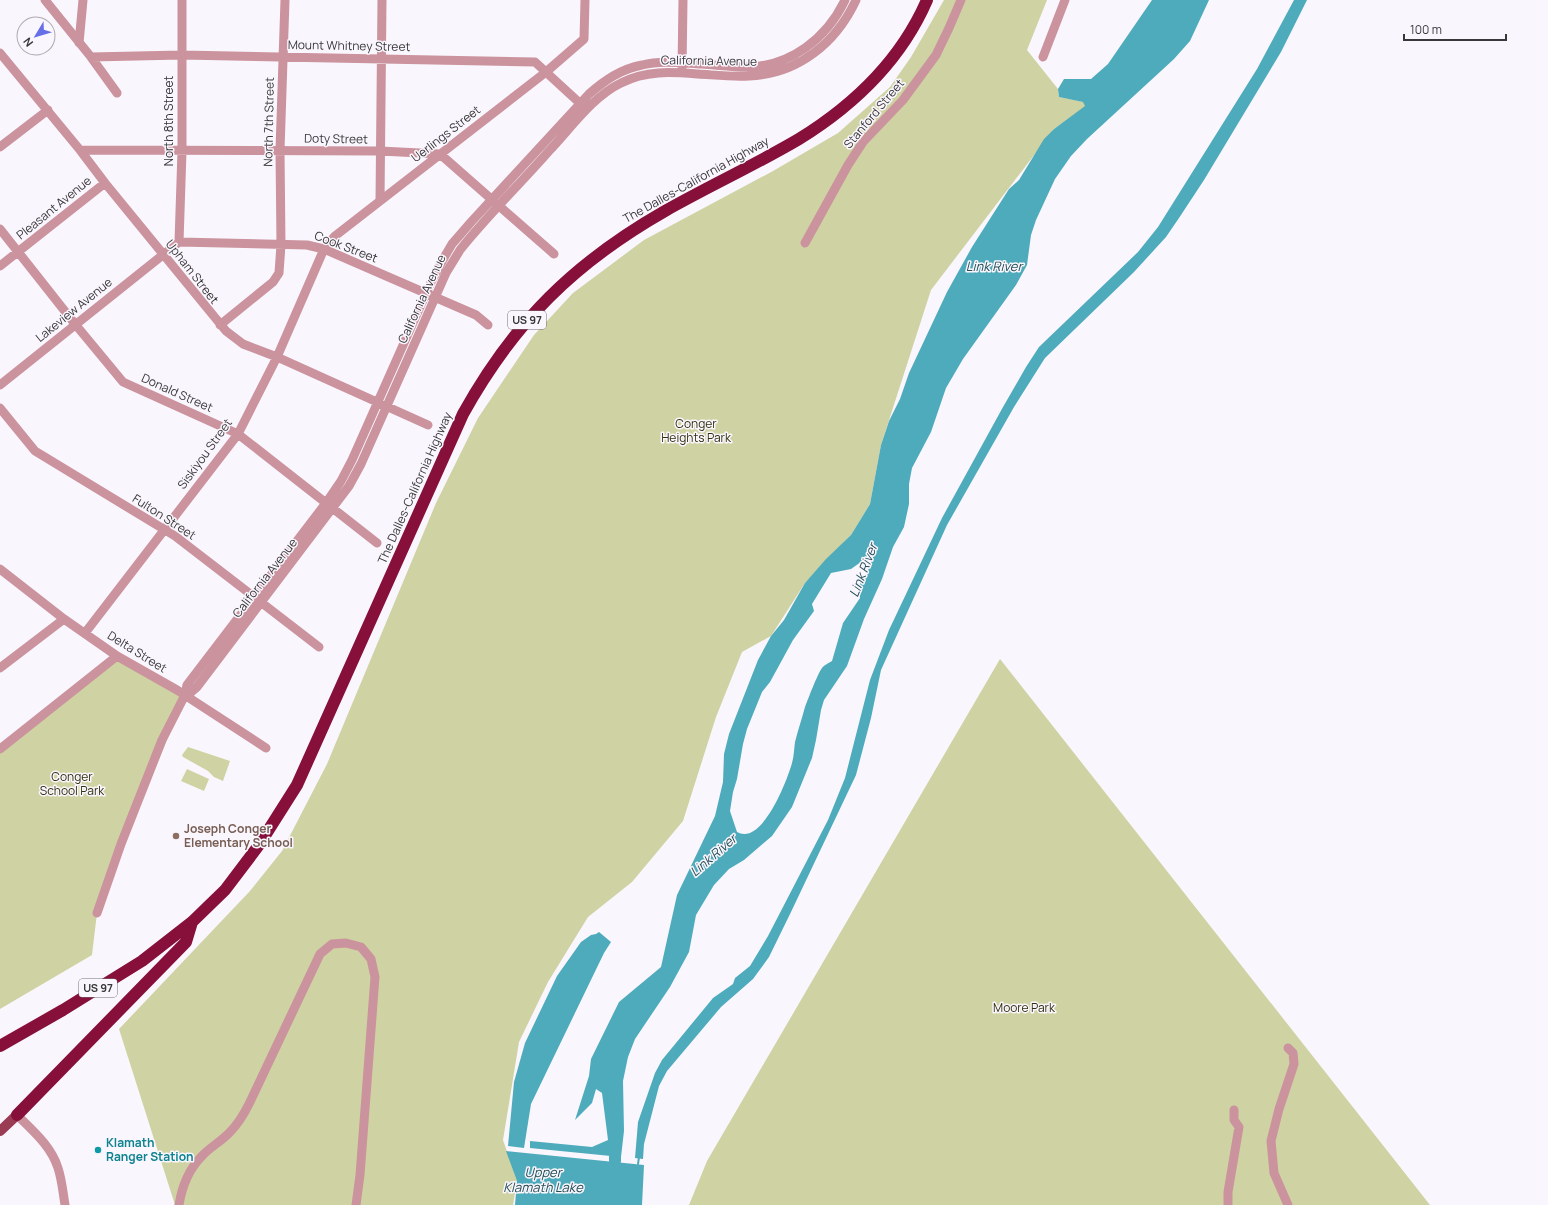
<svg xmlns="http://www.w3.org/2000/svg" width="1548" height="1205" viewBox="0 0 1548 1205" font-family="Manrope,sans-serif">
<style>
.green{fill:#cfd3a3}
.water{fill:#4eabbc;fill-rule:evenodd}
.lines{fill:none;stroke-linecap:round;stroke-linejoin:round}
.stream{stroke:#4eabbc;stroke-width:2}
.river{stroke:#4eabbc;stroke-width:12}
.minor{stroke:#cb939d;stroke-width:9}
.major{stroke:#9a3c53;stroke-width:10}
.highway{stroke:#86103a;stroke-width:12}
.education-dot{fill:#8d6e63;stroke:#faf6fd;stroke-width:1.5}
.culture-dot{fill:#0f9aa8;stroke:#faf6fd;stroke-width:1.5}
.labels{text-anchor:middle;stroke-width:3;stroke-linejoin:round;paint-order:stroke}
.shield{fill:#faf6fd;stroke:#727074;stroke-width:1}
.shield-label{font-size:11px;font-weight:bold;fill:#383739}
.street-label{font-size:12px;fill:#383739;stroke:#faf6fd}
.park-label{font-size:12px;fill:#303112;stroke:#faf6fd}
.education-label{font-size:12px;font-weight:bold;fill:#785e54;stroke:#faf6fd;text-anchor:start}
.culture-label{font-size:12px;font-weight:bold;fill:#0d838f;stroke:#faf6fd;text-anchor:start}
.water-label{font-size:13px;font-style:italic;fill:#254f57;stroke:#faf6fd}
</style>
<rect width="100%" height="100%" fill="#faf6fd"/>
<path class="green" d="M 944,0 L 1047,0 L 1027,50 L 1058,89 L 1059,97 L 1084,102 L 1086,106 L 1054,129 L 931,290 L 881,445 L 870,504 L 851,535 L 805,583 L 771,636 L 742,652 L 716,717 L 683,821 L 632,882 L 588,917 L 548,982 L 519,1042 L 503,1140 L 517,1181 L 513,1205 L 175,1205 L 119,1029 L 250,891 L 282,851 L 327,764 L 436,503 L 478,418 L 534,335 L 573,293 L 644,240 L 773,171 L 838,133 L 890,87 L 911,57 Z
M 117,656 L 185,695 L 97,913 L 92,955 L 0,1009 L 0,749 Z
M 1000,659 L 1430,1205 L 689,1205 L 707,1161 Z
M 188,747 L 230,761 L 223,781 L 214,777 L 208,771 L 183,757 L 182,755 Z
M 187,769 L 209,779 L 204,791 L 181,781 Z"/>
<path class="water" d="M 1152,0 L 1209,0 L 1190,41 L 1174,59 L 1087,139 L 1071,156 L 1055,179 L 1036,220 L 1031,235 L 1027,265 L 1016,285 L 963,359 L 946,388 L 931,432 L 912,468 L 909,484 L 909,504 L 904,527 L 893,547 L 882,579 L 864,619 L 847,666 L 824,700 L 821,710 L 816,740 L 812,758 L 792,807 L 772,836 L 744,860 L 729,869 L 714,885 L 696,915 L 689,952 L 670,987 L 635,1039 L 628,1057 L 623,1081 L 624,1131 L 621,1157 L 530,1148 L 530,1141 L 592,1147 L 608,1140 L 602,1093 L 596,1089 L 592,1103 L 575,1120 L 589,1076 L 591,1059 L 619,1002 L 661,967 L 677,895 L 715,816 L 723,782 L 724,754 L 729,734 L 758,660 L 771,636 L 784,620 L 805,583 L 826,559 L 851,535 L 870,504 L 881,445 L 889,421 L 900,399 L 909,373 L 947,292 L 972,247 L 1009,189 L 1019,180 L 1044,139 L 1054,129 L 1085,106 L 1083,102 L 1059,97 L 1058,89 L 1064,79 L 1091,79 L 1108,64 ZM 875,552 L 866,576 L 858,586 L 860,598 L 843,623 L 832,661 C 829,663 824,665 822,668 C 817,675 809,697 805,707 C 802,718 798,730 795,742 C 794,749 794,756 792,763 C 787,781 762,846 737,832 L 730,811 L 733,792 L 737,779 L 743,744 L 747,729 L 762,692 L 770,682 L 793,640 L 814,611 L 812,604 L 831,573 L 851,569 Z
M 1294,0 L 1307,0 L 1281,52 L 1204,180 L 1179,218 L 1166,237 L 1134,272 L 1045,358 L 1014,407 L 947,525 L 881,670 L 871,718 L 856,775 L 791,912 L 769,957 L 753,979 L 721,1007 L 667,1071 L 659,1086 L 644,1144 L 643,1159 L 635,1158 L 638,1122 L 655,1073 L 662,1060 L 713,998 L 733,984 L 735,978 L 750,966 L 768,936 L 828,820 L 845,778 L 870,680 L 889,630 L 942,518 L 1003,407 L 1026,367 L 1039,347 L 1138,252 L 1158,227 L 1257,69 Z
M 599,932 L 611,942 L 604,953 L 531,1104 L 524,1148 L 508,1146 L 514,1082 L 525,1043 L 557,976 L 581,942 L 591,935 L 596,934 Z
M 506,1151 L 644,1165 L 642,1205 L 515,1205 L 517,1181 Z"/>
<g class="lines">
<path class="stream" d="M 638,1164 L 639,1157"/>
<path class="river" d="M 615,1161 L 615,1141"/>
<path class="minor" d="M 45,0 L 91,57 L 117,93
M 79,43 L 83,0
M 0,53 L 80,150 L 105,183 L 226,331 L 243,344 L 277,357 L 428,425
M 91,57 L 182,55 L 535,62 L 584,107
M 1043,57 L 1065,0
M 682,69 L 683,0
M 0,147 L 48,110
M 80,150 L 380,151 L 440,154 L 554,254
M 380,201 L 382,0
M 0,229 L 75,324 L 123,382 L 238,434 L 377,543
M 179,242 L 182,151 L 182,0
M 805,243 L 848,165 L 863,142 L 903,100 L 936,55 L 949,28 L 961,0
M 0,266 L 105,183
M 220,325 L 273,282 L 279,273 L 281,245 L 280,150 L 285,0
M 0,385 L 179,242 L 307,245 L 324,249 L 476,315 L 488,325
M 0,408 L 35,451 L 175,536 L 319,647
M 0,569 L 64,619 L 117,656 L 177,690 L 266,748
M 85,633 L 238,434 L 277,357 L 324,249 L 335,236 L 546,72 L 584,39 L 585,0
M 0,668 L 64,619
M 185,695 L 190,693 L 197,687 L 349,486 L 361,464 L 446,273 L 460,250 C 488,215 520,184 549,151 C 571,128 592,97 621,83 C 646,70 671,72 698,74 C 715,75 732,77 749,76 C 798,74 836,43 856,0
M 0,749 L 117,656
M 97,913 L 121,844 L 162,740 L 185,695 L 187,685 L 326,503 L 341,481 L 352,460 L 432,280 L 445,256 L 452,244 L 472,221 L 589,94 C 605,80 621,69 642,65 C 662,60 682,63 702,64 C 717,65 733,67 748,67 C 791,66 827,38 845,0
M 1288,1048 L 1293,1053 L 1294,1064 L 1279,1109 L 1271,1141 L 1274,1173 L 1288,1205
M 17,1115 C 33,1131 51,1146 58,1168 C 62,1180 63,1193 65,1205
M 179,1205 C 182,1186 188,1170 202,1156 C 210,1147 222,1141 230,1132 C 238,1124 244,1114 249,1104 L 320,954 L 332,944 L 346,943 L 361,947 L 371,959 L 375,977 L 360,1175 L 356,1205
M 1228,1205 L 1228,1192 L 1239,1127 L 1234,1120 L 1234,1110"/>
<path class="major" d="M 0,1131 L 17,1115"/>
<path class="highway" d="M 0,1046 L 63,1010 L 142,961 L 192,922 L 225,890 L 259,845 L 297,785 L 463,414 C 514,322 574,263 665,211 C 709,186 755,165 799,139 C 854,105 901,60 927,0
M 17,1115 L 186,942 L 192,922"/>
</g>
<circle class="education-dot" cx="176" cy="836" r="4"/>
<circle class="culture-dot" cx="98" cy="1150" r="4"/>
<g class="labels">
<g class="shield">
<rect x="508" y="311" width="38" height="18" rx="3"/>
<rect x="79" y="979" width="38" height="18" rx="3"/>
</g>
<g class="shield-label">
<text x="527" y="324">US 97</text>
<text x="98" y="992">US 97</text>
</g>
<g class="street-label">
<text transform="translate(349 46) rotate(1)" y="4">Mount Whitney Street</text>
<text transform="translate(709 61) rotate(1)" y="4">California Avenue</text>
<text transform="translate(874 114) rotate(-50)" y="4">Stanford Street</text>
<text transform="translate(169 121) rotate(-90)" y="4">North 8th Street</text>
<text transform="translate(269 122) rotate(-89)" y="4">North 7th Street</text>
<text transform="translate(446 134) rotate(-38)" y="4">Uerlings Street</text>
<text transform="translate(336 139) rotate(1)" y="4">Doty Street</text>
<text transform="translate(696 180) rotate(-29)" y="4">The Dalles-California Highway</text>
<text transform="translate(54 208) rotate(-39)" y="4">Pleasant Avenue</text>
<text transform="translate(346 247) rotate(21)" y="4">Cook Street</text>
<text transform="translate(192 272) rotate(52)" y="4">Upham Street</text>
<text transform="translate(422 299) rotate(-65)" y="4">California Avenue</text>
<text transform="translate(74 310) rotate(-39)" y="4">Lakeview Avenue</text>
<text transform="translate(177 393) rotate(24)" y="4">Donald Street</text>
<text transform="translate(205 454) rotate(-54)" y="4">Siskiyou Street</text>
<text transform="translate(415 488) rotate(-66)" y="4">The Dalles-California Highway</text>
<text transform="translate(164 517) rotate(33)" y="4">Fulton Street</text>
<text transform="translate(265 578) rotate(-52)" y="4">California Avenue</text>
<text transform="translate(137 652) rotate(32)" y="4">Delta Street</text>
</g>
<g class="park-label">
<text x="696" y="428">Conger<tspan x="696" dy="14">Heights Park</tspan></text>
<text x="72" y="781">Conger<tspan x="72" dy="14">School Park</tspan></text>
<text x="1024" y="1012">Moore Park</text>
</g>
<g class="education-label">
<text x="184" y="833">Joseph Conger<tspan x="184" dy="14">Elementary School</tspan></text>
</g>
<g class="culture-label">
<text x="106" y="1147">Klamath<tspan x="106" dy="14">Ranger Station</tspan></text>
</g>
<g class="water-label">
<text x="994" y="271">Link River</text>
<text transform="translate(863 570) rotate(-69)" y="5">Link River</text>
<text transform="translate(713 855) rotate(-41)" y="5">Link River</text>
<text x="543" y="1177">Upper<tspan x="543" dy="15">Klamath Lake</tspan></text>
</g>
</g>
<g transform="translate(36 36) rotate(232)"><circle r="19" fill="#faf6fd" stroke="#acaaaf"/>
<path d="M0-3L7 15L0 10L-7 15Z" fill="#666fe7"/>
<text y="-6" font-size="11" font-weight="bold" text-anchor="middle" fill="#383739">N</text>
</g>
<path d="M1404 34v6h102v-6" fill="none" stroke="#383739" stroke-width="2"/>
<text x="1410" y="34" font-size="12" fill="#383739" stroke="#faf6fd" stroke-width="3" paint-order="stroke">100 m</text>
</svg>
